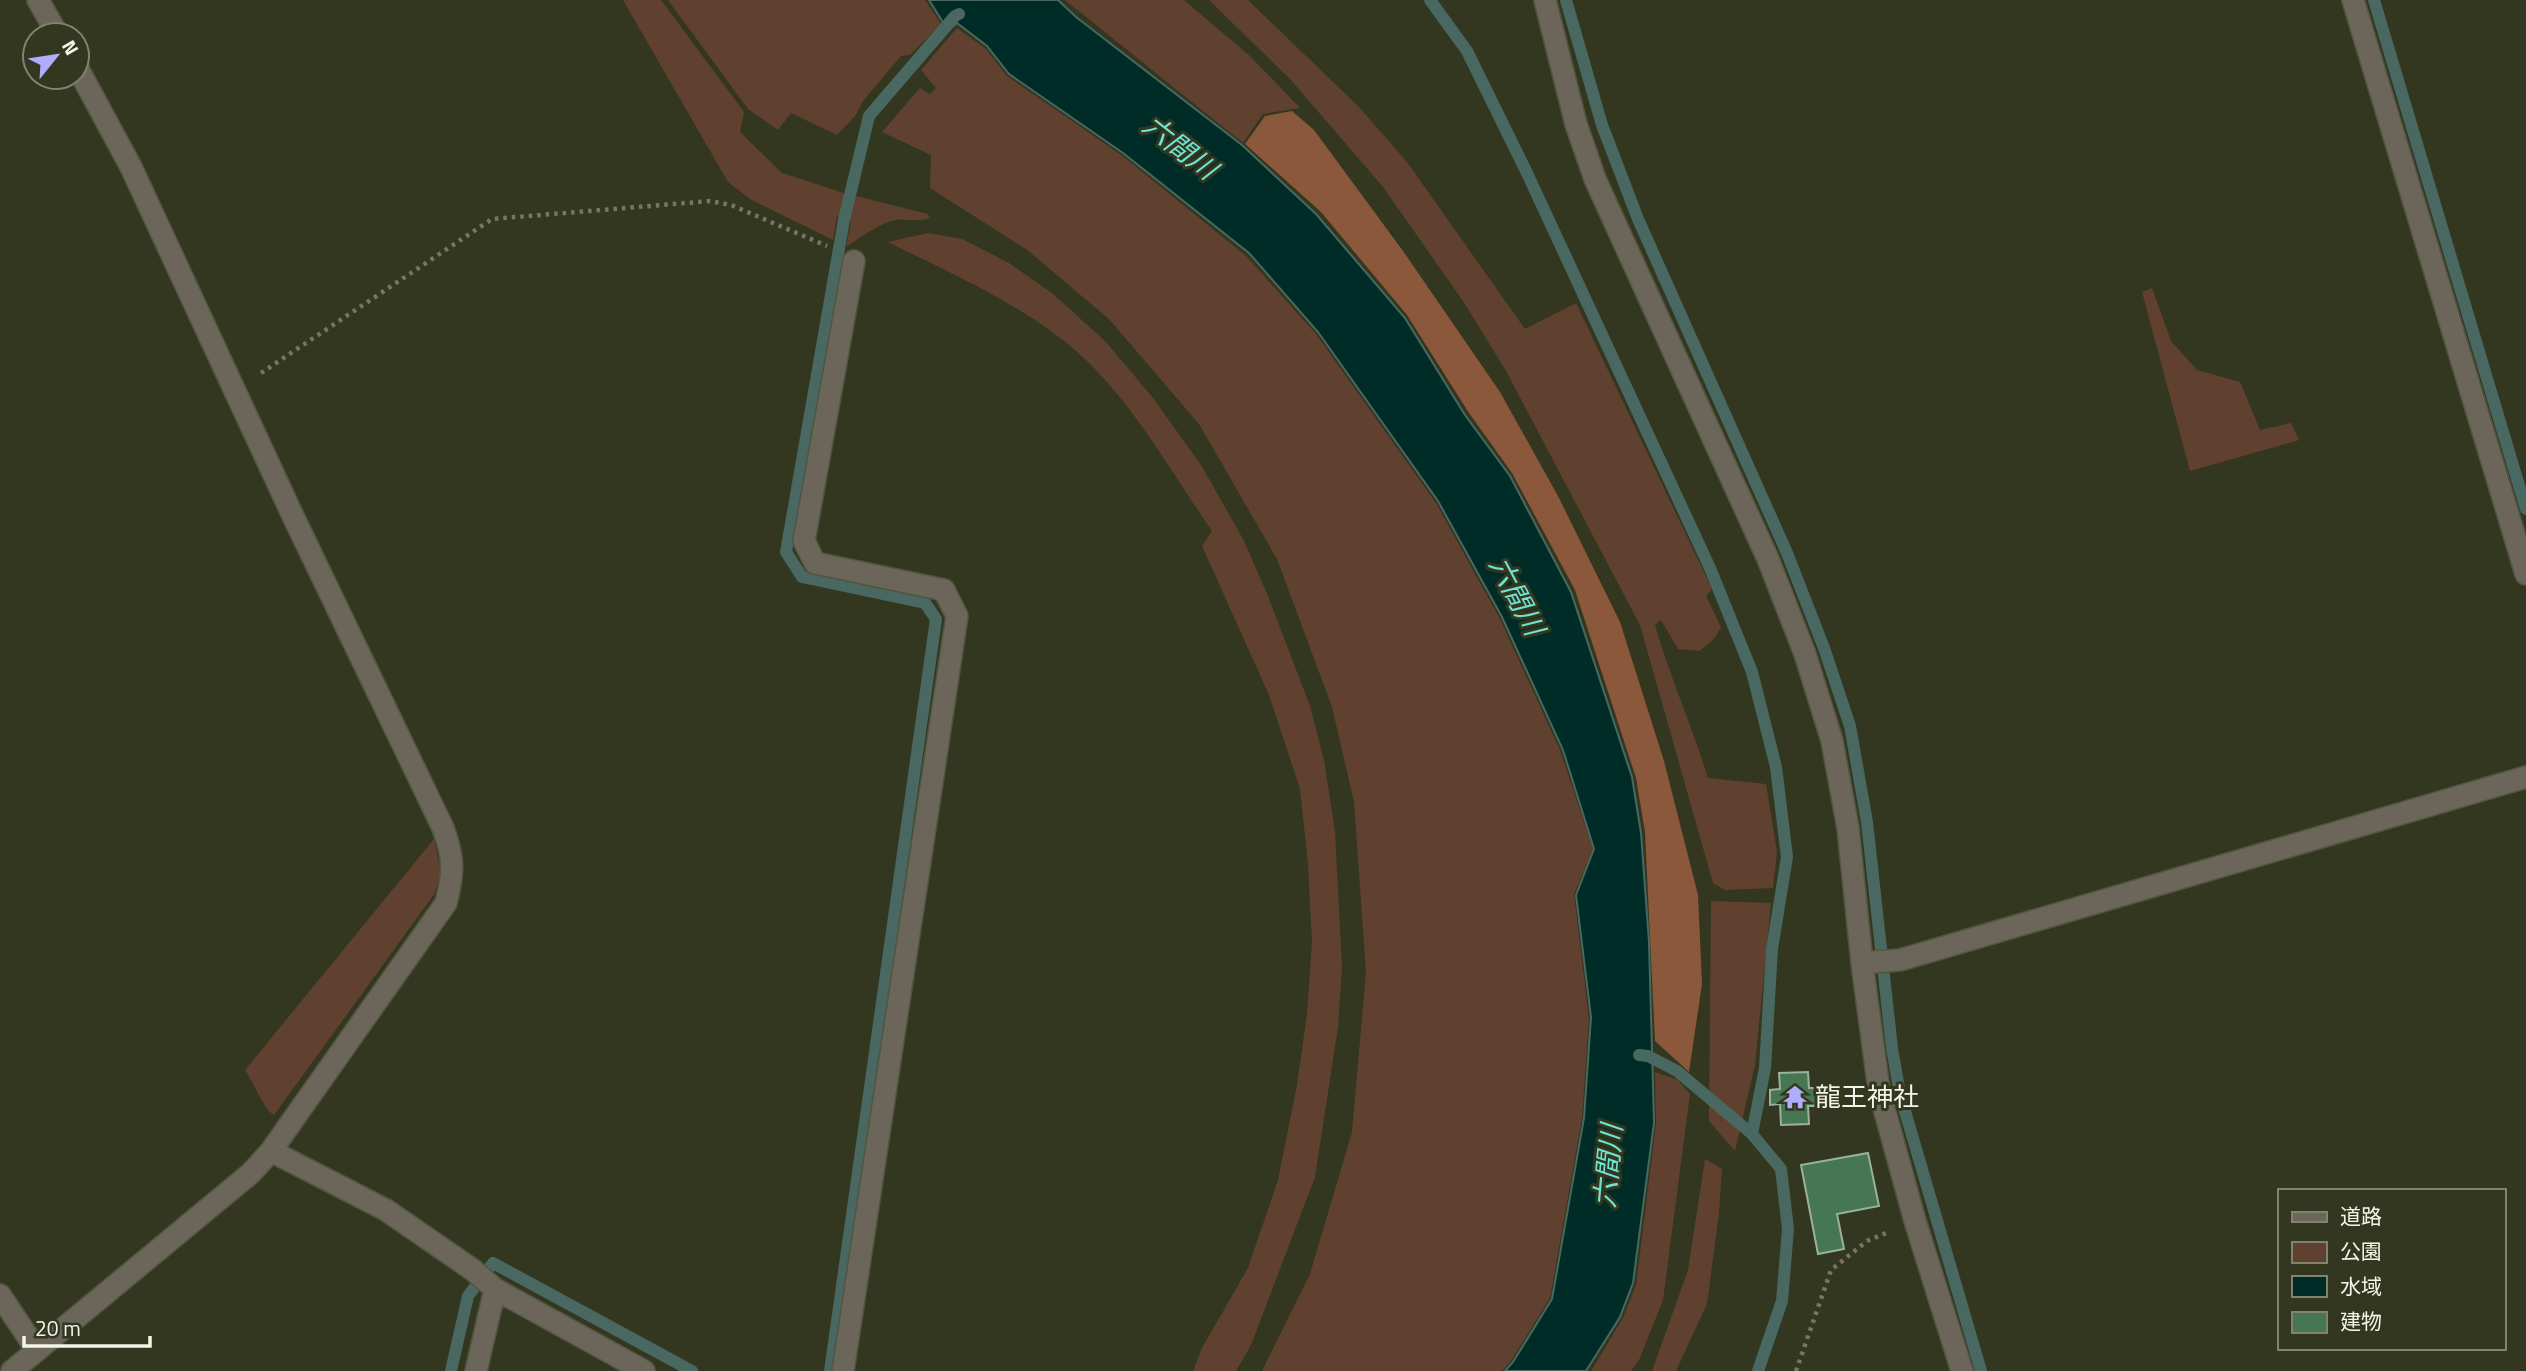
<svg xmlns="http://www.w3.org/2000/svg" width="2526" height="1371" viewBox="0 0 2526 1371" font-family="'Titillium Web','Noto Sans JP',sans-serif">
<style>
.green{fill:#604130}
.forest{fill:#8b583c}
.water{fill:#002c28;stroke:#496861;stroke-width:2}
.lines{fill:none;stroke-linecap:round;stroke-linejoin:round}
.stream{stroke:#496861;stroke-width:12}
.building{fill:#477752;stroke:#99b19d;stroke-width:2}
.minor-casing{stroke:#52553f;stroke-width:24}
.path{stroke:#747763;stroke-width:4.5;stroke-dasharray:3.5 5;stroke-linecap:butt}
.minor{stroke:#6b655a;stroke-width:21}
.labels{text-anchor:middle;stroke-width:6;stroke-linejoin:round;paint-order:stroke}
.poi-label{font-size:26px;fill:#f2f5e7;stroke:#33371f;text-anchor:start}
.water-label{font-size:28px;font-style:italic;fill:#6de3d3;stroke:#33371f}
</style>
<rect width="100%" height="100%" fill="#33371f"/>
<path class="green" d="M 623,0 L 661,0 L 744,112 L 740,132 L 782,173 L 844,193 L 928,214 L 930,218 C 919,223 908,218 896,220 C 879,223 860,238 846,247 L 851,221 L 837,216 L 833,240 L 750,199 L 728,182 Z
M 668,0 L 925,0 L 941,24 L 910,55 L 901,56 L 863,101 L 855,116 L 837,135 L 791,113 L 778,130 L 748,109 Z
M 1065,0 L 1184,0 L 1250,56 L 1300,108 L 1263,114 L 1243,143 Z
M 1209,0 L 1248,0 L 1359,107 L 1407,162 L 1525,329 L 1576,303 L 1712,589 L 1706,596 L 1721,627 L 1714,639 L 1699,651 L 1678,649 L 1661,620 L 1655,625 C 1670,677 1692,726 1708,778 L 1766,784 L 1777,852 L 1773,888 L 1725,890 L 1713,883 L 1640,625 L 1505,369 L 1465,304 L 1383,187 L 1291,80 Z
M 957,28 L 986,49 L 1007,76 L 1124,157 L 1246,256 L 1316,334 L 1436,503 L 1500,619 L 1560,750 L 1593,849 L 1574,894 L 1589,1019 L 1582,1118 L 1550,1298 L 1511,1361 L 1502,1371 L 1262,1371 L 1310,1274 L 1352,1132 L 1366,972 L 1354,802 L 1332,707 L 1277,559 L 1199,424 L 1109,319 L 1026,249 L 930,188 L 931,155 L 882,132 L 920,88 L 930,94 L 936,88 L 921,70 Z
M 928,233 L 962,239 L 1009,263 L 1052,293 L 1106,342 L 1153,398 L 1201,465 L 1243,539 L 1268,596 L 1310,706 L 1324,760 L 1335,832 L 1342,967 L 1338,1027 L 1315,1177 L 1251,1345 L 1236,1371 L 1193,1371 L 1202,1348 L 1248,1268 L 1278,1180 L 1297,1085 L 1307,1014 L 1312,942 L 1308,864 L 1300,789 L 1269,695 L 1202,546 L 1212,531 C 1172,473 1136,408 1085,359 C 1029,307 956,276 888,242 Z
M 2152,288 L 2171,341 L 2197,370 L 2240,382 L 2260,430 L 2291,423 L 2299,440 L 2190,471 L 2142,292 Z
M 434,839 L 441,872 L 435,893 L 274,1115 C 265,1111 252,1080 245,1070 Z
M 1711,901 L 1771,903 L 1755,1065 L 1735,1151 L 1709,1121 Z
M 1655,1072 L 1678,1080 L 1690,1094 L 1663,1300 L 1639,1360 L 1631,1371 L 1591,1371 L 1623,1318 L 1636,1285 L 1656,1124 Z
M 1705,1159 L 1722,1169 L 1719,1213 L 1707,1304 L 1676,1371 L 1652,1371 L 1688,1270 Z"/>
<path class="forest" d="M 1292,111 L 1314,130 L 1403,251 L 1500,392 L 1559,498 L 1620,622 L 1664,761 L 1698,895 L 1702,984 L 1689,1072 L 1655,1041 L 1645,832 L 1636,778 L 1575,590 L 1512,473 L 1469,413 L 1407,315 L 1321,212 L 1245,144 L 1265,116 Z"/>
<path class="water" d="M 929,0 L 1058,0 L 1076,17 L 1242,145 L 1316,214 L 1405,318 L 1465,415 L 1510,476 L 1571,592 L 1632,777 L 1641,833 L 1649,942 L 1654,1123 L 1633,1283 L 1620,1317 L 1586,1371 L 1505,1371 L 1513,1362 L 1552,1299 L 1584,1118 L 1591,1017 L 1576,895 L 1594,849 L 1563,750 L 1502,617 L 1438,501 L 1318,332 L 1249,253 L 1123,153 L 1009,74 L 987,46 L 957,23 L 952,27 L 944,24 Z"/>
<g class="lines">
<path class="stream" d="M 1430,0 L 1467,51 L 1527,173 L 1710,568 L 1752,672 L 1776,767 L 1787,857 L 1772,949 L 1765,1068 L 1752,1134
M 1566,0 L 1602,125 L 1638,219 L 1787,553 L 1824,648 L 1850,726 L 1867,822 L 1892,1048 L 1900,1094 L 1981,1371
M 2374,0 L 2526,509
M 1639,1055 L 1648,1056 L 1677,1071 L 1752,1134 L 1781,1169 L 1788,1229 L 1782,1301 L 1758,1371
M 451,1371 L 468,1296 L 493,1263 L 692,1371
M 830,1371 L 936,619 L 925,603 L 802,577 L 786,552 L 844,220 L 869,116 L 955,16 L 959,14"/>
</g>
<path class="building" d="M 1808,1072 L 1809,1088 L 1820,1088 L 1820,1106 L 1808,1106 L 1809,1124 L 1781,1125 L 1780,1104 L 1770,1105 L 1770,1090 L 1780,1089 L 1779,1073 Z
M 1868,1153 L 1879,1206 L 1837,1214 L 1844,1249 L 1818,1254 L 1801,1165 Z"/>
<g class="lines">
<g class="minor-casing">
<path id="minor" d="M 38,0 L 58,35
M 1545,0 L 1576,124 L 1595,179 L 1768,559 L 1805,654 L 1832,741 L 1848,828 L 1862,963 L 1879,1090 L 1915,1221 L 1962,1371
M 2353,0 L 2526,574
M 1862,963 L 1900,960 L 2526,777
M 271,1151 L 386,1210 L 473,1270 L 495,1289 L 644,1371
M 0,1295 L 36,1349
M 12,1371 L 251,1173 L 271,1151 L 446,903 C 454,872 454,858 443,828 L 292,514 L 131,167 L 77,67
M 476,1371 L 495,1289
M 843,1371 L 957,616 L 944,590 L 815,563 L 804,541 L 854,261"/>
</g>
<path class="path" d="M 261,373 L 492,219 L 710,201 L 731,205 L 827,246
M 1796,1371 L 1831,1270 L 1867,1241 L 1886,1233"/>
<use href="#minor" class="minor"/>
</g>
<defs>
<g id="temple-bare" transform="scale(1.89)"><path d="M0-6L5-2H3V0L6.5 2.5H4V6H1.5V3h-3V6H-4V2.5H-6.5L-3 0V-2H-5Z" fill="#b0aefa" stroke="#33371f" stroke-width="2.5" paint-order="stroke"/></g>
</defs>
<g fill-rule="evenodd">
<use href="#temple-bare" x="1795" y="1097"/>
</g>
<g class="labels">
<g class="poi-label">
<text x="1815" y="1106">龍王神社</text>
</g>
<g class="water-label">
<text transform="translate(1180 147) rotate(38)" y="10">六間川</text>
<text transform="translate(1517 596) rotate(62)" y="10">六間川</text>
<text transform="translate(1608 1166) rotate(-85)" y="10">六間川</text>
</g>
</g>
<rect x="2278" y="1189" width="228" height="161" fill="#33371f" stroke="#7f836f" stroke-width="2"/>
<rect x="2292" y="1212" width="35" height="10" fill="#6b655a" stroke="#7f836f" stroke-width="2"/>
<text x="2340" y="1224" font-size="21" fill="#f2f5e7">道路</text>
<rect x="2292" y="1242" width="35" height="21" fill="#604130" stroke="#7f836f" stroke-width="2"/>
<text x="2340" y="1259" font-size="21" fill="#f2f5e7">公園</text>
<rect x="2292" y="1276" width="35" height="21" fill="#002c28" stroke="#7f836f" stroke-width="2"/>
<text x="2340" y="1294" font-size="21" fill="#f2f5e7">水域</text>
<rect x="2292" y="1312" width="35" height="21" fill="#477752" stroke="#7f836f" stroke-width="2"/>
<text x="2340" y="1329" font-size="21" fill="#f2f5e7">建物</text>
<g transform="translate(56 56) rotate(60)"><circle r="33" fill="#33371f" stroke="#7f836f" stroke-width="2"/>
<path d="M0-5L12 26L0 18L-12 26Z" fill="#b0aefa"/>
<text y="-10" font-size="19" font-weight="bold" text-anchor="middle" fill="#f2f5e7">N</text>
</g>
<path d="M24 1336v10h126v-10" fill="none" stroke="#f2f5e7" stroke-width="3.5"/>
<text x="35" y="1336" font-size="21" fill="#f2f5e7" stroke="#33371f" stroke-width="5" paint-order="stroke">20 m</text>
</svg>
